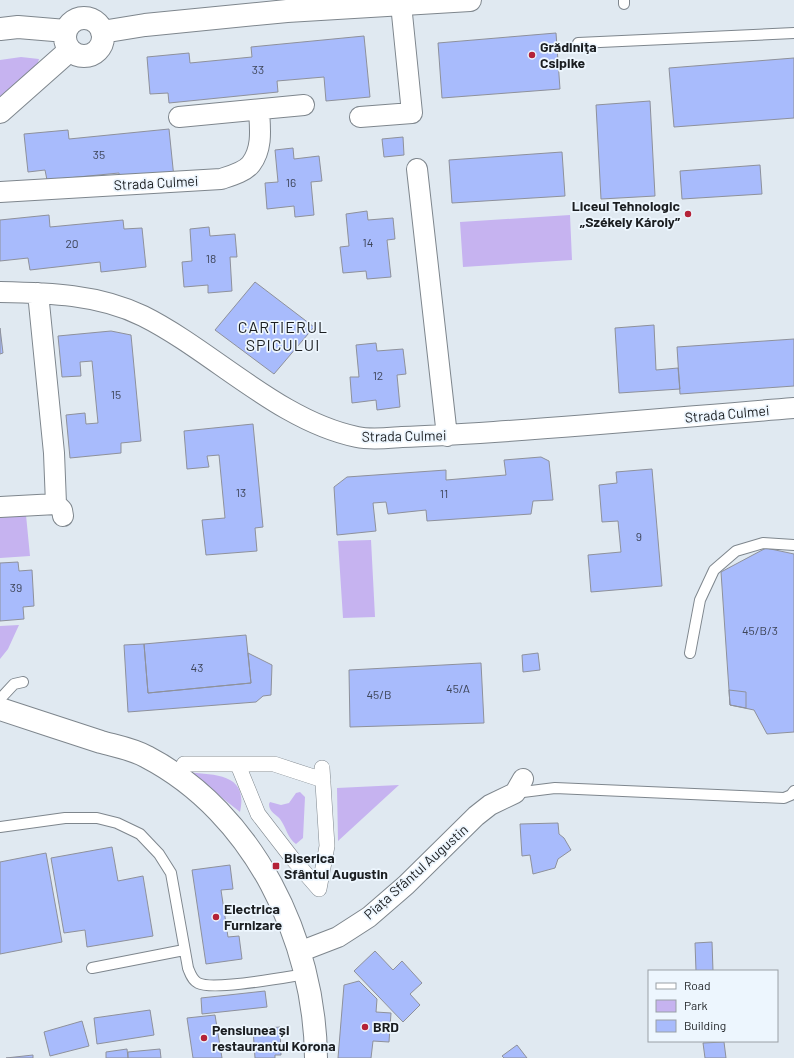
<svg xmlns="http://www.w3.org/2000/svg" width="794" height="1058" viewBox="0 0 794 1058" font-family="Barlow,sans-serif">
<style>
.green{fill:#c6b3f0}
.building{fill:#a8bbfc;stroke:#8e919b}
.lines{fill:none;stroke-linecap:round;stroke-linejoin:round}
.service-casing{stroke:#7e868d;stroke-width:12}
.pedestrian-casing{stroke:#7e868d;stroke-width:16}
.minor-casing{stroke:#7e868d;stroke-width:22}
.tertiary-casing{stroke:#7e868d;stroke-width:24}
.service{stroke:#fff;stroke-width:10}
.pedestrian{stroke:#fff;stroke-width:15}
.minor{stroke:#fff;stroke-width:20}
.tertiary{stroke:#fff;stroke-width:22}
.poi-dot{fill:#b42238;stroke:#edf6fe;stroke-width:1.5}
.labels{text-anchor:middle;stroke-width:3.5;stroke-linejoin:round;paint-order:stroke}
.number-label{font-size:12px;fill:#3e4558}
.poi-label{font-size:14px;font-weight:bold;fill:#1b1e21;stroke:#edf6fe;text-anchor:start}
.street-label{font-size:14px;fill:#1b1e21;stroke:#edf6fe}
.quarter-label{font-size:16px;letter-spacing:1px;fill:#1b1e21;stroke:#edf6fe}
</style>
<rect width="100%" height="100%" fill="#e0e9f1"/>
<path class="green" d="M 21,57 L 39,59 L 37,66 L 0,104 L 0,60 Z
M 570,215 L 572,260 L 463,267 L 460,222 Z
M 26,515 L 30,556 L 0,558 L 0,516 Z
M 371,540 L 375,617 L 343,618 L 338,541 Z
M 19,625 L 8,649 L 0,659 L 0,626 Z
M 184,772 C 213,775 249,772 240,812 L 216,793 Z
M 399,785 L 338,841 L 337,788 Z
M 300,792 L 305,797 L 303,838 L 296,844 C 288,839 286,827 280,819 C 276,814 269,812 269,804 L 270,802 L 281,805 L 289,803 L 296,793 Z"/>
<path class="building" d="M 556,33 L 560,89 L 442,98 L 438,43 Z
M 364,36 L 370,97 L 326,101 L 324,77 L 277,81 L 278,92 L 169,103 L 168,93 L 150,94 L 147,57 L 189,53 L 190,63 L 252,57 L 251,47 Z
M 794,58 L 794,118 L 674,127 L 669,68 Z
M 650,101 L 655,196 L 601,199 L 596,105 Z
M 169,129 L 174,178 L 120,184 L 119,173 L 47,180 L 45,170 L 28,172 L 24,134 L 68,130 L 69,139 Z
M 403,137 L 404,155 L 384,157 L 382,139 Z
M 293,148 L 294,159 L 319,156 L 322,181 L 311,182 L 314,215 L 295,217 L 294,206 L 267,209 L 265,183 L 278,182 L 275,150 Z
M 562,152 L 565,196 L 452,203 L 449,160 Z
M 760,165 L 762,194 L 682,199 L 680,171 Z
M 367,211 L 368,220 L 393,218 L 395,239 L 387,240 L 391,277 L 367,279 L 366,271 L 343,273 L 340,247 L 349,246 L 346,214 Z
M 49,215 L 50,227 L 123,220 L 124,229 L 142,228 L 146,267 L 101,272 L 100,262 L 30,270 L 28,258 L 0,261 L 0,220 Z
M 209,227 L 210,236 L 235,234 L 237,257 L 230,257 L 232,291 L 208,293 L 208,285 L 184,287 L 182,262 L 192,261 L 190,229 Z
M 255,282 L 314,327 L 274,374 L 215,330 Z
M 654,325 L 656,370 L 678,368 L 680,389 L 619,393 L 615,328 Z
M 0,328 L 3,353 L 0,354 Z
M 111,331 L 131,335 L 141,441 L 121,443 L 121,453 L 70,458 L 66,415 L 85,413 L 86,424 L 98,423 L 92,361 L 80,362 L 81,376 L 62,377 L 58,336 Z
M 794,339 L 794,386 L 680,394 L 677,347 Z
M 376,343 L 377,351 L 403,349 L 406,374 L 397,375 L 400,407 L 377,410 L 376,400 L 352,403 L 350,377 L 359,377 L 356,345 Z
M 253,424 L 263,527 L 255,528 L 257,551 L 206,555 L 202,520 L 225,518 L 219,455 L 207,456 L 209,467 L 187,469 L 184,431 Z
M 541,457 L 549,461 L 553,500 L 533,501 L 531,514 L 427,521 L 426,510 L 388,514 L 386,502 L 373,503 L 376,531 L 337,535 L 334,487 L 347,477 L 446,470 L 446,480 L 506,475 L 504,460 Z
M 652,469 L 662,586 L 591,592 L 588,555 L 621,552 L 618,521 L 602,522 L 599,485 L 617,483 L 616,472 Z
M 766,548 L 794,554 L 794,732 L 767,734 L 754,710 L 730,705 L 721,572 Z
M 18,562 L 19,571 L 32,570 L 34,606 L 23,607 L 24,619 L 0,621 L 0,563 Z
M 246,635 L 251,683 L 148,693 L 144,644 Z
M 144,644 L 148,693 L 251,683 L 248,653 L 272,665 L 271,695 L 263,696 L 256,702 L 128,712 L 124,645 Z
M 538,653 L 540,670 L 523,672 L 522,655 Z
M 481,663 L 484,723 L 350,727 L 349,670 Z
M 729,690 L 746,692 L 746,708 L 730,705 Z
M 558,823 L 559,834 L 564,838 L 571,850 L 558,859 L 555,868 L 533,874 L 530,855 L 522,856 L 520,824 Z
M 112,847 L 118,881 L 143,876 L 153,936 L 87,947 L 85,930 L 64,933 L 51,858 Z
M 46,853 L 62,942 L 0,954 L 0,862 Z
M 230,865 L 233,889 L 221,890 L 228,937 L 239,936 L 242,959 L 206,964 L 192,870 Z
M 712,942 L 713,971 L 696,971 L 695,943 Z
M 375,951 L 393,970 L 402,961 L 422,983 L 410,994 L 420,1005 L 403,1022 L 354,971 Z
M 359,981 L 377,999 L 376,1012 L 391,1013 L 389,1042 L 373,1041 L 371,1058 L 338,1058 L 344,985 Z
M 265,991 L 267,1007 L 202,1014 L 201,998 Z
M 150,1010 L 154,1035 L 97,1044 L 94,1018 Z
M 215,1015 L 222,1058 L 193,1058 L 187,1018 Z
M 82,1021 L 89,1046 L 50,1056 L 44,1032 Z
M 280,1027 L 281,1055 L 275,1055 L 275,1058 L 255,1058 L 253,1029 Z
M 724,1042 L 726,1058 L 705,1058 L 703,1043 Z
M 517,1045 L 527,1058 L 504,1058 L 502,1056 Z
M 127,1049 L 128,1058 L 106,1058 L 106,1052 Z
M 160,1049 L 161,1058 L 128,1058 L 128,1052 Z
M 33,1055 L 33,1058 L 6,1058 Z"/>
<g class="lines">
<g class="service-casing">
<path id="service" d="M 624,0 L 624,4
M 578,43 L 794,33
M 690,653 L 700,600 L 714,570 L 736,551 L 763,543 L 794,545
M 0,699 L 14,684 L 23,682
M 515,793 L 555,788 L 784,798 L 791,795 L 794,791
M 0,827 L 65,818 L 97,818 L 117,823 L 140,834 L 159,854 L 171,873 L 188,968 C 190,973 192,980 198,983 C 213,991 286,977 306,974
M 92,968 L 184,950"/>
</g>
<g class="pedestrian-casing">
<path id="pedestrian" d="M 184,764 L 274,764 L 323,780
M 238,765 L 258,814 L 292,858 L 319,889
M 319,889 L 327,846 L 322,768"/>
</g>
<g class="minor-casing">
<path id="minor" d="M 179,117 L 304,105
M 360,117 L 412,113 L 401,4
M 417,169 L 447,436
M 0,192 L 221,179 C 230,176 245,172 251,164 C 263,148 260,128 259,110
M 0,292 C 49,293 98,294 143,316 C 213,351 279,421 357,437 C 371,440 387,438 402,437 C 433,436 464,434 494,432 C 594,425 694,416 794,408
M 38,293 L 54,453 L 56,504 L 62,510 L 63,516
M 0,507 L 56,504
M 299,952 L 338,937 L 369,917 L 406,885 L 476,816 L 490,805 L 515,793 L 523,779"/>
</g>
<g class="tertiary-casing">
<path id="tertiary" d="M65 37a19 19 0 1 1 38 0a19 19 0 1 1-38 0Z
M 0,29 L 18,27 L 66,31
M 102,32 L 145,25 L 287,11 L 470,0
M 0,112 L 70,50
M 0,709 C 34,720 67,731 101,742 C 115,746 133,749 147,757 C 254,813 315,940 316,1058"/>
</g>
<use href="#service" class="service"/>
<use href="#pedestrian" class="pedestrian"/>
<use href="#minor" class="minor"/>
<use href="#tertiary" class="tertiary"/>
</g>
<g class="poi-dot">
<circle cx="532" cy="55" r="4"/>
<circle cx="688" cy="214" r="4"/>
<rect x="272" y="862" width="8" height="8" rx="2"/>
<circle cx="216" cy="917" r="4"/>
<circle cx="365" cy="1027" r="4"/>
<circle cx="204" cy="1038" r="4"/>
</g>
<g class="labels">
<g class="number-label">
<text x="258" y="74">33</text>
<text x="99" y="159">35</text>
<text x="291" y="187">16</text>
<text x="368" y="247">14</text>
<text x="72" y="248">20</text>
<text x="211" y="263">18</text>
<text x="378" y="380">12</text>
<text x="116" y="399">15</text>
<text x="241" y="497">13</text>
<text x="444" y="498">11</text>
<text x="639" y="541">9</text>
<text x="16" y="592">39</text>
<text x="760" y="635">45/B/3</text>
<text x="197" y="672">43</text>
<text x="458" y="693">45/A</text>
<text x="379" y="699">45/B</text>
</g>
<g class="poi-label">
<text x="540" y="52">Grădiniţa<tspan x="540" dy="16">Csipike</tspan></text>
<text x="680" y="211" text-anchor="end">Liceul Tehnologic<tspan x="680" dy="16">„Székely Károly”</tspan></text>
<text x="284" y="863">Biserica<tspan x="284" dy="16">Sfântul Augustin</tspan></text>
<text x="224" y="914">Electrica<tspan x="224" dy="16">Furnizare</tspan></text>
<text x="373" y="1032">BRD</text>
<text x="212" y="1035">Pensiunea și<tspan x="212" dy="16">restaurantul Korona</tspan></text>
</g>
<g class="street-label">
<text transform="translate(156 183) rotate(-3)" y="5">Strada Culmei</text>
<text transform="translate(727 414) rotate(-5)" y="5">Strada Culmei</text>
<text transform="translate(404 436) rotate(-1)" y="5">Strada Culmei</text>
<text transform="translate(416 872) rotate(-42)" y="5">Piața Sfântul Augustin</text>
</g>
<g class="quarter-label">
<text x="283" y="333">CARTIERUL<tspan x="283" dy="18">SPICULUI</tspan></text>
</g>
</g>
<rect x="648" y="970" width="130" height="72" fill="#edf6fe" stroke="#99a0a6"/>
<rect x="656" y="983" width="20" height="6" fill="#ffffff" stroke="#99a0a6"/>
<text x="684" y="990" font-size="12" fill="#1b1e21">Road</text>
<rect x="656" y="1000" width="20" height="12" fill="#c6b3f0" stroke="#99a0a6"/>
<text x="684" y="1010" font-size="12" fill="#1b1e21">Park</text>
<rect x="656" y="1020" width="20" height="12" fill="#a8bbfc" stroke="#99a0a6"/>
<text x="684" y="1030" font-size="12" fill="#1b1e21">Building</text>
</svg>
